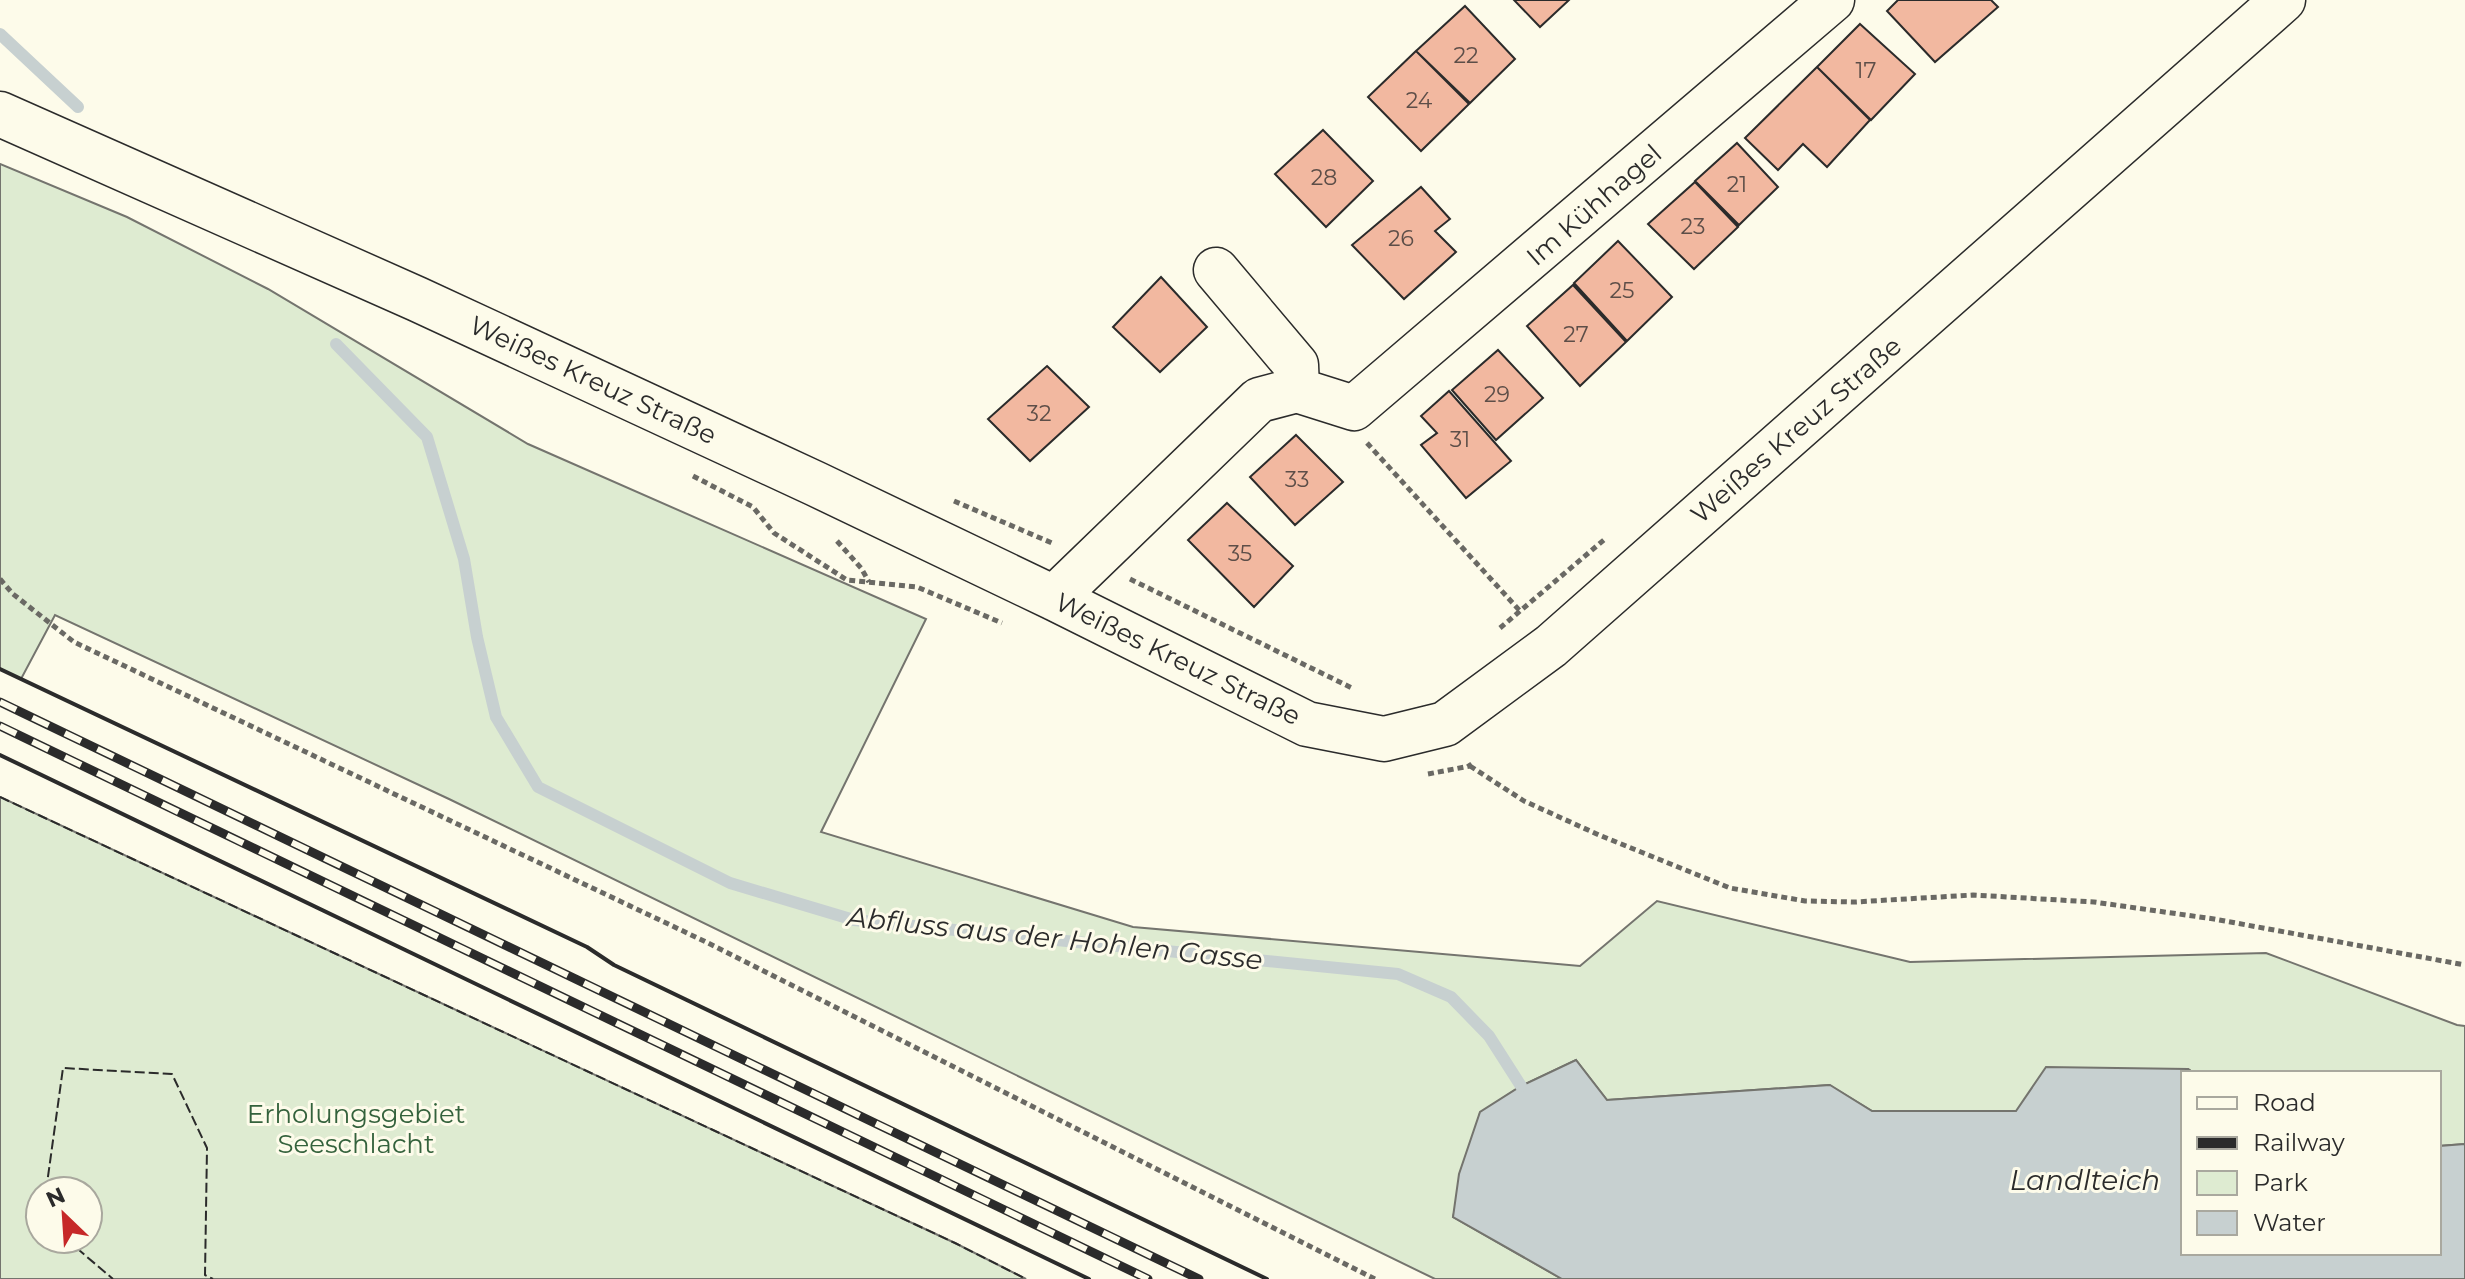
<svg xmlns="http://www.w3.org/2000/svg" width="2465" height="1279" viewBox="0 0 2465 1279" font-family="Montserrat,sans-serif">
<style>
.green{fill:#deebd1;stroke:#74746e;stroke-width:2;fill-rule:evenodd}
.water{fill:#c7d0d0;stroke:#74746e;stroke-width:2}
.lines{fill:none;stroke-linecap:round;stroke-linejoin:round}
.stream{stroke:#c7d0d0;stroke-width:12}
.building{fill:#f2b8a0;stroke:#2b2b2b;stroke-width:2}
.minor-casing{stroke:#2b2b2b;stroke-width:47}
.path{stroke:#6a6964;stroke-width:5;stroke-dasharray:6 4;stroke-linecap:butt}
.minor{stroke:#fdfbea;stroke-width:44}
.rail-casing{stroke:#2b2b2b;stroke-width:9}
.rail{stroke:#fdfbea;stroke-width:6;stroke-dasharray:18;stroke-linecap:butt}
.fence{stroke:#2b2b2b;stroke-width:2;stroke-dasharray:10 4;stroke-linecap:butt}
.wall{stroke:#2b2b2b;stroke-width:4}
.labels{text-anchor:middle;stroke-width:6;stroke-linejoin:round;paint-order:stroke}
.number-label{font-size:22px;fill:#5d4e48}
.street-label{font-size:26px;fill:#2b2b2b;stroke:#fdfbea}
.park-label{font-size:26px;fill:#34623c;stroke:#fdfbea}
.water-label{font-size:28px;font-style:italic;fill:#2b2b2b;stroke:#fdfbea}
</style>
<rect width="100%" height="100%" fill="#fdfbea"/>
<path class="green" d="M 0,164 L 127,217 L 268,289 L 528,444 L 926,619 L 821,832 L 1133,927 L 1580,966 L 1657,901 L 1910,962 L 2266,953 L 2457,1025 L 2465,1026 L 2465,1144 L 2439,1146 L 2439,1073 L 2194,1073 L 2188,1069 L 2016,1111 L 1872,1111 L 1829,1085 L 1607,1100 L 1576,1060 L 1521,1086 L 1480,1113 L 1453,1217 L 1562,1279 L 1435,1279 L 449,799 L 55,615 L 21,679 L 0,669 Z
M 0,797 L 955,1243 L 1026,1279 L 0,1279 ZM 40,1191 L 88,1191 L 88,1239 L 40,1239 Z"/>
<path class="water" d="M 1576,1060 L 1607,1100 L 1830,1085 L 1872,1111 L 2016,1111 L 2046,1067 L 2188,1069 L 2194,1073 L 2183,1073 L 2183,1253 L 2439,1253 L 2439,1146 L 2465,1144 L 2465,1279 L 1562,1279 L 1453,1217 L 1459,1174 L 1480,1112 L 1521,1086 Z"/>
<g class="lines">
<path class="stream" d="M 0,34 L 78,107
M 336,344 L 427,437 L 464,559 L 477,637 L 496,717 L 538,787 L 730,883 L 854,920 L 1398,974 L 1451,997 L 1489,1036 L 1521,1086"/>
</g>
<path class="building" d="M 1514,0 L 1569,0 L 1540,27 Z
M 1898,0 L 1991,0 L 1998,7 L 1935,62 L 1887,11 Z
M 1465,6 L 1515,59 L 1470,103 L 1416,51 Z
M 1860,24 L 1915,74 L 1871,120 L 1817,67 Z
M 1416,51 L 1469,104 L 1421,151 L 1368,97 Z
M 1817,67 L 1870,120 L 1827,167 L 1803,144 L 1778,170 L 1745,138 Z
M 1323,130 L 1373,181 L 1326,227 L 1275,174 Z
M 1737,143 L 1778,187 L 1739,225 L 1695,181 Z
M 1695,182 L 1738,227 L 1694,269 L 1648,224 Z
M 1421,187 L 1450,219 L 1435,231 L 1456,252 L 1404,299 L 1352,245 Z
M 1618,241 L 1672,297 L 1627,341 L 1574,283 Z
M 1161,277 L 1207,327 L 1160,372 L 1113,327 Z
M 1573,285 L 1626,342 L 1580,386 L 1527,326 Z
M 1498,350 L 1543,398 L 1496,440 L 1452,390 Z
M 1047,366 L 1089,407 L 1030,461 L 988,419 Z
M 1449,391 L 1511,461 L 1466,498 L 1421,445 L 1437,433 L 1421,416 Z
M 1296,435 L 1343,482 L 1295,525 L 1250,477 Z
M 1227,503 L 1293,566 L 1254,607 L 1188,540 Z"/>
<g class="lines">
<g class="minor-casing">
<path id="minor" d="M 0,114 L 417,299 L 816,484 L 1054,598 L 1307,724 L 1384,739 L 1445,724 L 1551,646 L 2283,0
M 1216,270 L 1296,365 L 1297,390
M 1054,598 L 1259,400 L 1297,390 L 1354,408 L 1832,0"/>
</g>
<path class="path" d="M 1367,443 L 1520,611
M 693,476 L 753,507 L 774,533 L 847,580 L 917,587 L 1002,623
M 954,501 L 1052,543
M 837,541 L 861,568 L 869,582
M 0,579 L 13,594 L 74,642 L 704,941 L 1375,1279
M 1130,579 L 1354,689
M 1500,628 L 1605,539
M 1470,766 L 1524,801 L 1599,835 L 1730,888 L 1805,901 L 1855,902 L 1973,895 L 2094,902 L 2214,919 L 2465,965
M 1428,774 L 1470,766 L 1466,760"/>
<use href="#minor" class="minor"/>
<g class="rail-casing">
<path id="rail" d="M 0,702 L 1199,1279
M 0,726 L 1148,1279"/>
</g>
<use href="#rail" class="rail"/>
<path class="fence" d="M 0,797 L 955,1243 L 1026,1279
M 46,1191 L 63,1068 L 172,1074 L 207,1148 L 205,1275 L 213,1279
M 66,1239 L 113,1279"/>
<path class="wall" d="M 0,669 L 587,947 L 614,965 L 1267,1279
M 0,755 L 1089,1279"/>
</g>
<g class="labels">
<g class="number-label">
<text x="1466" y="63">22</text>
<text x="1866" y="78">17</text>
<text x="1419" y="108">24</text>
<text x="1324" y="185">28</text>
<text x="1737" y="192">21</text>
<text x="1693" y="234">23</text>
<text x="1401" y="246">26</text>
<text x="1622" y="298">25</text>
<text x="1576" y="342">27</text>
<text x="1497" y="402">29</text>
<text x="1039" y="421">32</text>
<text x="1460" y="447">31</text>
<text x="1297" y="487">33</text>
<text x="1240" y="561">35</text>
</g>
<g class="street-label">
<text transform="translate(1594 205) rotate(-41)" y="9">Im Kühhagel</text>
<text transform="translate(593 380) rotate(25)" y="9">Weißes Kreuz Straße</text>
<text transform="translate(1796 430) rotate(-41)" y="9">Weißes Kreuz Straße</text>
<text transform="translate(1178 659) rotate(26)" y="9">Weißes Kreuz Straße</text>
</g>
<g class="park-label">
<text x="356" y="1123">Erholungsgebiet<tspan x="356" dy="30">Seeschlacht</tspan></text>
</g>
<g class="water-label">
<text transform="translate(1055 938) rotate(6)" y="10">Abfluss aus der Hohlen Gasse</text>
<text x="2085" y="1190">Landlteich</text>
</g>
</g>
<rect x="2181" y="1071" width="260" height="184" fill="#fdfbea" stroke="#a9a89e" stroke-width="2"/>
<rect x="2197" y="1097" width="40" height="12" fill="#fdfbea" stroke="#a9a89e" stroke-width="2"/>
<text x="2253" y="1111" font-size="24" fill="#2b2b2b">Road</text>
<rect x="2197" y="1137" width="40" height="12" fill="#2b2b2b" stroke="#a9a89e" stroke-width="2"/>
<text x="2253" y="1151" font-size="24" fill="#2b2b2b">Railway</text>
<rect x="2197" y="1171" width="40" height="24" fill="#deebd1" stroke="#a9a89e" stroke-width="2"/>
<text x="2253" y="1191" font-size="24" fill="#2b2b2b">Park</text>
<rect x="2197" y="1211" width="40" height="24" fill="#c7d0d0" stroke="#a9a89e" stroke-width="2"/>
<text x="2253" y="1231" font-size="24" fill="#2b2b2b">Water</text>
<g transform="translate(64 1215) rotate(335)"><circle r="38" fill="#fdfbea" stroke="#a9a89e" stroke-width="2"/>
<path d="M0-6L14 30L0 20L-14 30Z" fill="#c62828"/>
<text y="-12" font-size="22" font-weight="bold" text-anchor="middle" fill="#2b2b2b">N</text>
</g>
</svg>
